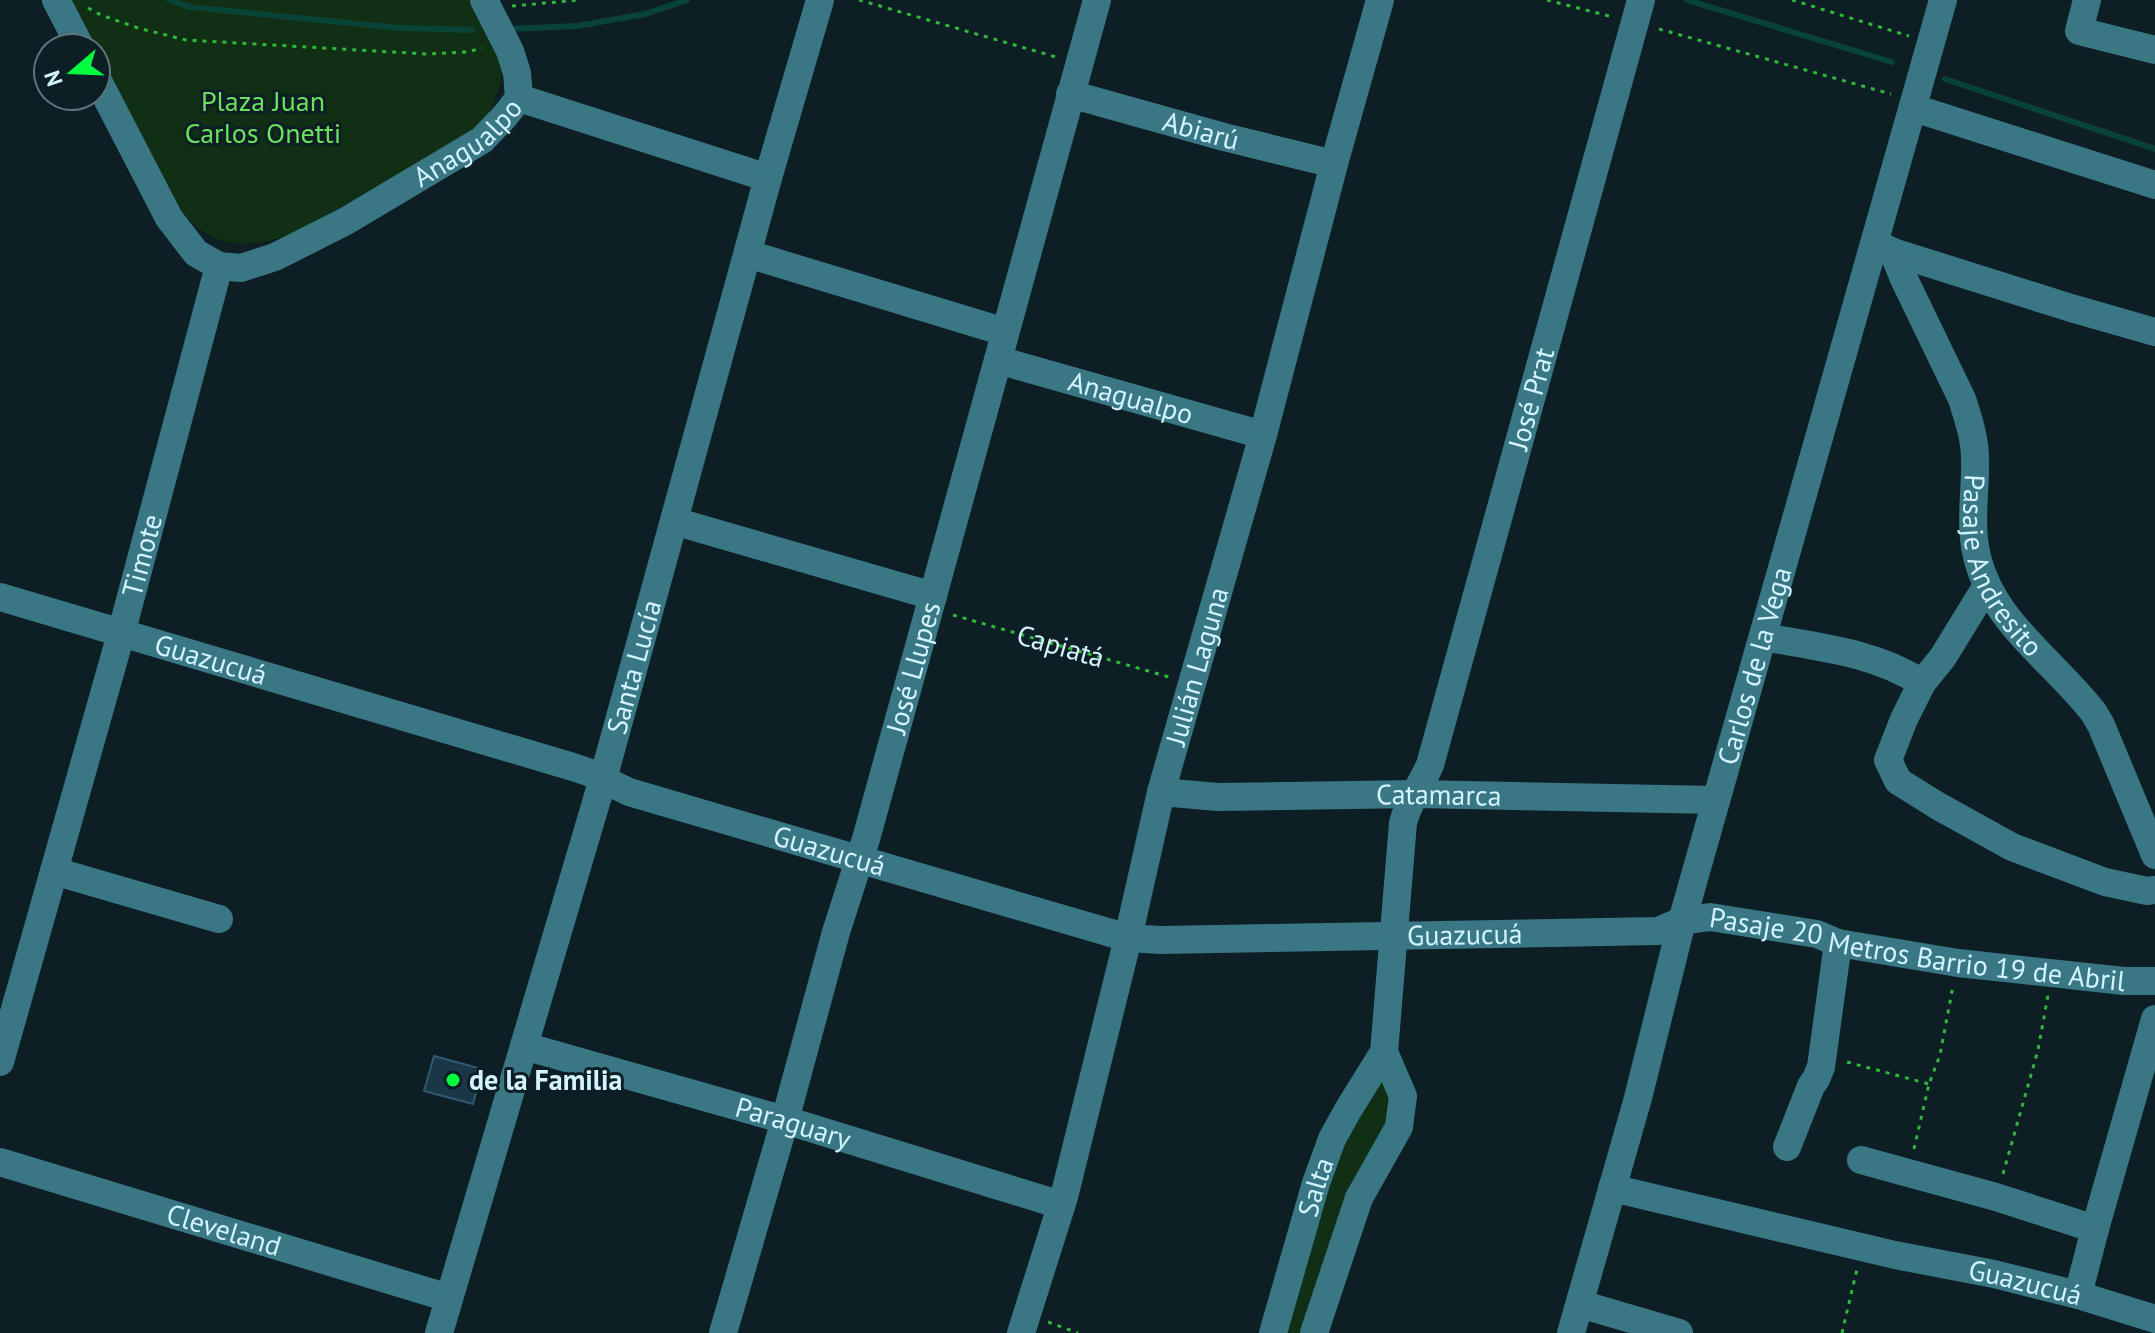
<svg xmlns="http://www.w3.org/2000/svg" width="2155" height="1333" viewBox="0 0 2155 1333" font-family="'PT Sans',sans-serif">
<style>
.green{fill:#112f15}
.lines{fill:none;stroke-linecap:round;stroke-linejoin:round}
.stream{stroke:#094337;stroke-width:6}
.building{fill:#1a3746;stroke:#2c5b73;stroke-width:2}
.path{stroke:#2eb839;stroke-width:3;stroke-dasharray:4 6;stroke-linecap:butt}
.minor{stroke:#397785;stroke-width:28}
.poi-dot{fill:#00fe3e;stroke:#0e1e25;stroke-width:3}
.labels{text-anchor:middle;stroke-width:6;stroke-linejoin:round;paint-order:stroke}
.park-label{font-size:28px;fill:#6be15d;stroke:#0e1e25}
.street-label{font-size:28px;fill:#d3f4ff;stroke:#0e1e25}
.poi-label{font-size:28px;font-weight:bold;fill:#d3f4ff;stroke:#0e1e25;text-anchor:start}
</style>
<rect width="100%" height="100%" fill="#0e1e25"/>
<path class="green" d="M 67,0 L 475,0 L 501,62 L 501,81 L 494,103 L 484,122 L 458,144 L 287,236 C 244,249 212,248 181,211 L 96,55 L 96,48 L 92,48 Z
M 1381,1082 L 1389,1085 L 1393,1112 L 1303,1333 L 1286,1333 L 1324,1169 Z"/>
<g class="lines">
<path class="stream" d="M 169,0 L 190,7 L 400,28 L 472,30
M 1687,0 L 1892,62
M 510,29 L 577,26 L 645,14 L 687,0
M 1945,79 L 2155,149"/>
</g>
<path class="building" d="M 434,1056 L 482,1069 L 473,1104 L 424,1091 Z"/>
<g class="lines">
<g class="path">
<path d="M 859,0 L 1056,57"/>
<path d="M 1547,0 L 1613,17"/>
<path d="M 1792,0 L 1909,36"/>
<path d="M 512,6 L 580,0"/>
<path d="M 88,8 L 101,15 L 138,28 L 186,40 L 427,54 L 467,52 L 482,48"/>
<path d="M 1659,29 L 1891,94"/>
<path id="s1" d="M 953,615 L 1169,677"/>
<path d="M 1847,1062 L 1929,1084"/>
<path d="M 1914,1149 L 1929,1084 L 1940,1055 L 1953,986"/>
<path d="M 2003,1174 L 2038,1050 L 2048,995"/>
<path d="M 1048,1322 L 1078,1333"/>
<path d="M 1842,1333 L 1857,1269"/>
</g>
<g class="minor">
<path d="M 56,0 L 81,48"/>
<path d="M 484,0 L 510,51 L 517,73 L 519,98"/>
<path d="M 2087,0 L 2079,31 L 2155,50"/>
<path id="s2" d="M 96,77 L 169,218 L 196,253 L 219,266 L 241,268 L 275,257 L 346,221 L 482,140 L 505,116 L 519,98"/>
<path id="s3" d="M 1070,94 L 1224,137 L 1334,164"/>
<path d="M 519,98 L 768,178"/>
<path d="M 1914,108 L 2155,185"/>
<path d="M 1881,246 L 1893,252 L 2071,308 L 2155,332"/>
<path id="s4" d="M 1893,252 L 1904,279 L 1962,399 C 1968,418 1975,438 1975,459 C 1976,485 1971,512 1974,539 C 1982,616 2050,656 2094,713 L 2101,725 L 2155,855"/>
<path d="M 748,254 L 1005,332"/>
<path id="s5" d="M 998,360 L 1263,435"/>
<path d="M 674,521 L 933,596"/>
<path d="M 1986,587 L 1943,657 L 1922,683 L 1904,719 L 1888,760 L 1898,781 L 1938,806 L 2012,847 L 2105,882 L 2147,891 L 2155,890"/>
<path id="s6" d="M 0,597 L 573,767 L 588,772 L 629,792 L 1128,938 L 1160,940 L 1658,931 L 1682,921 L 1710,917 L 1817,934 L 1838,943 L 1958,963 L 2124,981 L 2155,981"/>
<path d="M 1763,637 C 1818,647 1875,652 1922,683"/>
<path id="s7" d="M 1161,792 L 1218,797 L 1416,794 L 1716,800"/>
<path d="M 54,871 L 219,919"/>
<path id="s8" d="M 524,1046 L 785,1120 L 1061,1205"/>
<path id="s9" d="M 0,1062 L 121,634 L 219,266"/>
<path d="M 1787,1147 L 1811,1086 L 1816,1079 L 1821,1067 L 1838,943"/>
<path d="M 1861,1160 L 1996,1197 L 2095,1229"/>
<path id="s10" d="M 0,1162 L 449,1298"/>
<path id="s11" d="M 1612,1188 L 1895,1255 L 1994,1274 L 2078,1295 L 2155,1319"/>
<path d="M 2078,1295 L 2095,1229 L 2155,1019"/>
<path d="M 1580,1304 L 1679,1333"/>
<path id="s12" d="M 439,1333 L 603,779 L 768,178 L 820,0"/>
<path id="s13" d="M 723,1333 L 785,1120 L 836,932 L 866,839 L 1097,0"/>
<path id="s14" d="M 1021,1333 L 1064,1197 L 1128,938 L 1161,792 L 1263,435 L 1334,164 L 1380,0"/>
<path id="s15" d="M 1273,1333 L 1316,1183 L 1332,1139 L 1348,1110 L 1384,1052 L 1403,823 C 1408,802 1421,785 1430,765 L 1641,0"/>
<path d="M 1314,1333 L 1359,1198 L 1399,1127 L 1403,1096 L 1384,1052"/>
<path id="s16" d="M 1571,1333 L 1638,1098 L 1682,921 L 1943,0"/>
</g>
</g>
<circle class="poi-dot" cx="453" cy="1080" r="8"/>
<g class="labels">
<g class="park-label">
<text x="263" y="111">Plaza Juan<tspan x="263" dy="32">Carlos Onetti</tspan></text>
</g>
<g class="street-label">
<text dy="10" stroke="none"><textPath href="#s3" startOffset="136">Abiarú</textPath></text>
<text dy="10" stroke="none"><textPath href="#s2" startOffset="512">Anagualpo</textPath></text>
<text dy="10" stroke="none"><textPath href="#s5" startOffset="138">Anagualpo</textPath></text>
<text dy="10" stroke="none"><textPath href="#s15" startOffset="978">José Prat</textPath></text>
<text dy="10" stroke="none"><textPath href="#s9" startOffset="526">Timote</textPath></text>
<text dy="10" stroke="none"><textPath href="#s4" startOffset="338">Pasaje Andresito</textPath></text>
<text dy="10" stroke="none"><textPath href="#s1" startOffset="112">Capiatá</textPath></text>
<text dy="10" stroke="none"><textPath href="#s6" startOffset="220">Guazucuá</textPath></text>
<text dy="10" stroke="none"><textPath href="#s14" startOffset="690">Julián Laguna</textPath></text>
<text dy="10" stroke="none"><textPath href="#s16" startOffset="692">Carlos de la Vega</textPath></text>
<text dy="10" stroke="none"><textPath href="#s13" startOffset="692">José Llupes</textPath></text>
<text dy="10" stroke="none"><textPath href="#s12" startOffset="694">Santa Lucía</textPath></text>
<text dy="10" stroke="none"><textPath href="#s7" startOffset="278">Catamarca</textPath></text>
<text dy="10" stroke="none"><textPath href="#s6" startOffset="868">Guazucuá</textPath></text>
<text dy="10" stroke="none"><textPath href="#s6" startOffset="1516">Guazucuá</textPath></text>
<text dy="10" stroke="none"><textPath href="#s6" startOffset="1974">Pasaje 20 Metros Barrio 19 de Abril</textPath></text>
<text dy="10" stroke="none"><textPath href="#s8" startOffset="280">Paraguary</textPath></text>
<text dy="10" stroke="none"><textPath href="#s15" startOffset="152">Salta</textPath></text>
<text dy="10" stroke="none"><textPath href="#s10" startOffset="234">Cleveland</textPath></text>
<text dy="10" stroke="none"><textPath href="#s11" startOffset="424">Guazucuá</textPath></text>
</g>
<g class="poi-label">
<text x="469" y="1090">de la Familia</text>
</g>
</g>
<g transform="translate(72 72) rotate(251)"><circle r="38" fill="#0e1e25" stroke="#5d747c" stroke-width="2"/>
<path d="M0-6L14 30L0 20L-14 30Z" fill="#00fe3e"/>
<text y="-12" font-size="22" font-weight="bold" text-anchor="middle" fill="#d3f4ff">N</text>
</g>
</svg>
